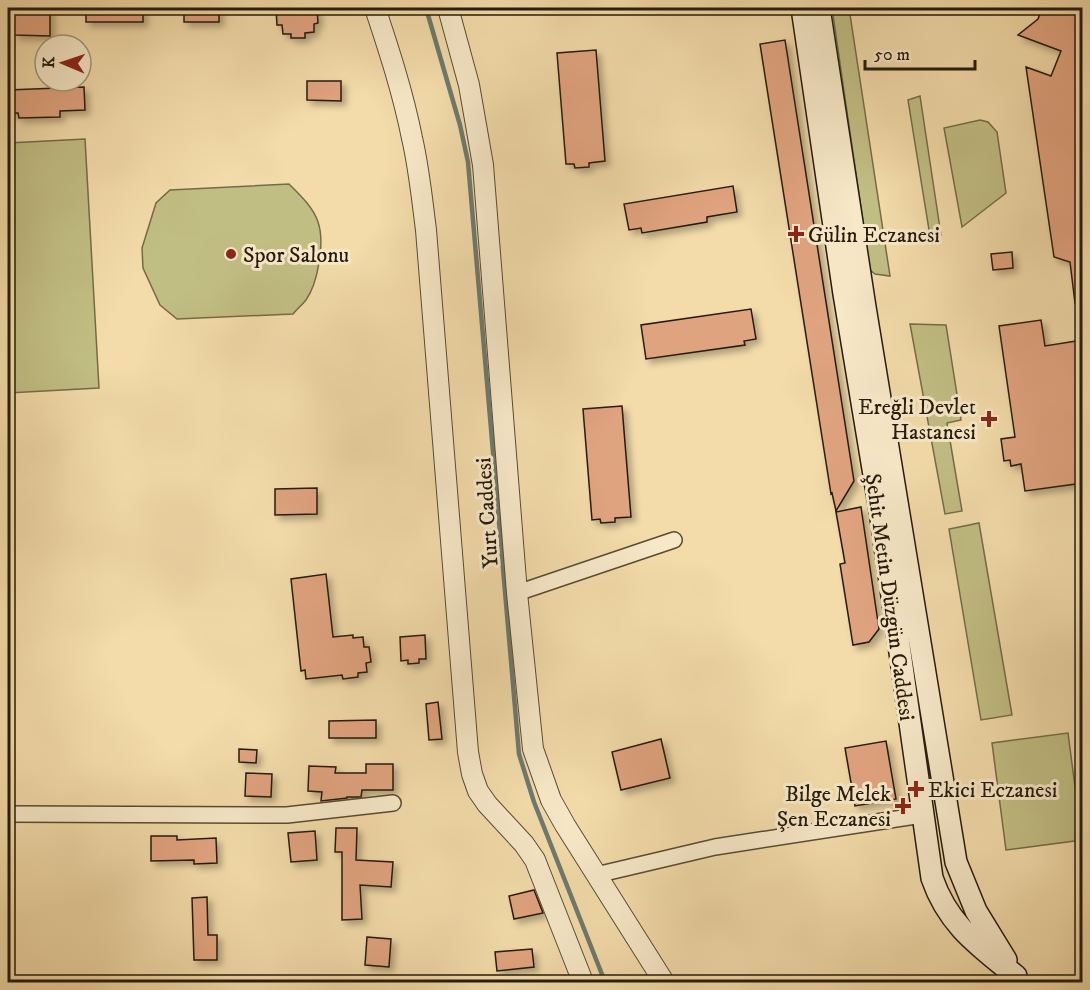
<svg xmlns="http://www.w3.org/2000/svg" width="1090" height="990" viewBox="0 0 1090 990" font-family="'IM FELL DW Pica',serif">
<style>
.green{fill:#c1be84;stroke:#736c48;stroke-width:1.5}
.lines{fill:none;stroke-linecap:round;stroke-linejoin:round}
.stream{stroke:#6d7a6e;stroke-width:4.5}
.building{fill:#e0a37f;stroke:#251b0d;stroke-width:1.5;filter:url(#shadow)}
.minor-casing{stroke:#584b34;stroke-width:18}
.tertiary-casing{stroke:#584b34;stroke-width:22}
.secondary-casing{stroke:#251b0d;stroke-width:24}
.minor{stroke:#f7e8c8;stroke-width:15}
.tertiary{stroke:#f7e8c8;stroke-width:20}
.secondary{stroke:#f7e8c8;stroke-width:21}
.poi-dot{fill:#8f2418;stroke:#f7e8c8;stroke-width:2}
.labels{text-anchor:middle;stroke-width:6;stroke-linejoin:round;paint-order:stroke}
.poi-label{font-size:22px;fill:#251b0d;stroke:#f7e8c8;text-anchor:start}
.street-label{font-size:22px;fill:#251b0d;stroke:#f7e8c8}
</style>
<defs>
<filter id="shadow"><feDropShadow dx="4.5" dy="4.5" stdDeviation="3" flood-color="#0004"/></filter>
</defs>
<rect width="100%" height="100%" fill="#f3dbaa"/>
<filter id="stains"><feTurbulence type="fractalNoise" baseFrequency=".00333" numOctaves="4"/><feColorMatrix values="0 0 0 0 .2 0 0 0 0 .09 0 0 0 0 .02 0 0 0 .5 -.17"/></filter>
<radialGradient id="worn" r=".72"><stop offset=".6" stop-color="#630" stop-opacity="0"/><stop offset="1" stop-color="#630" stop-opacity=".3"/></radialGradient>
<path class="green" d="M 832,8 L 849,8 L 890,276 L 875,274 L 870,270 Z
M 920,96 L 941,235 L 930,236 L 908,100 Z
M 980,120 L 988,122 L 997,132 L 1006,193 L 962,227 L 944,128 Z
M 85,139 L 99,388 L 8,393 L 8,143 Z
M 289,184 C 300,195 313,207 318,222 C 325,242 318,283 306,300 C 302,305 297,309 293,314 L 177,319 L 160,305 L 143,268 L 142,248 L 156,203 L 170,190 Z
M 910,324 L 946,325 L 961,420 L 947,423 L 962,511 L 945,514 Z
M 979,523 L 1012,715 L 981,720 L 949,529 Z
M 1068,733 L 1082,840 L 1006,850 L 992,743 Z"/>
<g class="lines">
<path class="stream" d="M 426,8 L 460,125 L 468,162 L 519,754 L 534,802 L 605,982"/>
</g>
<path class="building" d="M 14,8 L 50,8 L 50,36 L 14,35 Z
M 86,8 L 143,8 L 143,22 L 86,22 Z
M 184,8 L 219,8 L 219,22 L 184,22 Z
M 276,8 L 317,8 L 318,23 L 314,24 L 314,32 L 305,33 L 305,38 L 291,38 L 291,34 L 283,34 L 282,25 L 277,25 Z
M 1042,8 L 1083,8 L 1083,303 L 1075,303 L 1070,262 L 1054,257 L 1026,67 L 1051,76 L 1061,51 L 1018,35 L 1038,19 Z
M 785,40 L 854,481 L 836,511 L 832,493 L 831,494 L 760,44 Z
M 596,50 L 605,161 L 589,163 L 589,167 L 575,168 L 574,164 L 566,164 L 557,53 Z
M 307,81 L 341,81 L 341,101 L 307,100 Z
M 84,87 L 85,110 L 60,111 L 60,117 L 19,118 L 18,113 L 8,113 L 8,90 Z
M 733,186 L 737,212 L 707,217 L 707,222 L 642,233 L 641,228 L 629,230 L 624,204 Z
M 1012,252 L 1013,268 L 993,270 L 991,254 Z
M 751,309 L 756,339 L 744,341 L 745,345 L 646,359 L 641,325 Z
M 1041,320 L 1045,346 L 1083,340 L 1083,483 L 1025,491 L 1021,464 L 1011,466 L 1010,460 L 1004,461 L 1001,439 L 1015,437 L 999,326 Z
M 622,406 L 631,517 L 615,518 L 615,522 L 601,523 L 600,519 L 592,520 L 583,409 Z
M 317,488 L 317,514 L 275,515 L 275,489 Z
M 861,507 L 879,629 L 869,642 L 853,645 L 840,564 L 845,563 L 836,512 Z
M 326,574 L 333,637 L 353,635 L 353,638 L 363,637 L 364,647 L 369,647 L 371,662 L 366,663 L 367,672 L 358,673 L 358,677 L 343,679 L 342,675 L 306,679 L 305,670 L 301,671 L 291,579 Z
M 425,635 L 426,659 L 419,659 L 419,663 L 408,664 L 408,660 L 401,661 L 400,637 Z
M 438,702 L 442,739 L 429,740 L 426,704 Z
M 376,720 L 376,738 L 329,738 L 329,721 Z
M 661,739 L 670,778 L 621,790 L 612,752 Z
M 886,741 L 896,799 L 855,806 L 845,748 Z
M 239,749 L 257,750 L 256,763 L 239,762 Z
M 366,764 L 393,764 L 393,790 L 362,790 L 361,797 L 347,797 L 347,798 L 321,801 L 322,792 L 308,791 L 309,766 L 336,767 L 335,773 L 366,773 Z
M 246,773 L 272,774 L 271,797 L 245,796 Z
M 336,828 L 357,828 L 356,860 L 393,862 L 391,887 L 360,885 L 362,919 L 342,920 L 342,852 L 335,852 Z
M 315,831 L 317,860 L 291,862 L 288,833 Z
M 151,836 L 177,836 L 177,840 L 216,838 L 217,863 L 194,864 L 194,860 L 151,861 Z
M 534,890 L 543,913 L 514,919 L 509,896 Z
M 207,897 L 208,935 L 217,935 L 217,960 L 194,960 L 192,898 Z
M 367,937 L 391,939 L 389,967 L 365,965 Z
M 532,949 L 534,967 L 497,971 L 495,952 Z"/>
<g class="lines">
<g class="minor-casing">
<path id="minor" d="M 517,593 L 674,540
M 8,814 L 287,815 L 393,803
M 596,875 L 715,847 L 922,815"/>
</g>
<g class="tertiary-casing">
<path id="tertiary" d="M 375,8 C 389,50 403,93 412,138 C 419,168 422,199 426,230 L 468,752 L 472,774 L 478,791 L 487,804 L 524,844 L 535,860 L 583,982
M 448,8 L 469,85 L 483,165 L 517,593 L 533,749 L 551,800 L 565,825 L 664,982"/>
</g>
<g class="secondary-casing">
<path id="secondary" d="M 802,8 L 844,294 L 880,511 L 932,878 C 948,925 979,946 1016,976
M 819,8 L 865,307 L 956,862 L 976,911 L 1006,960"/>
</g>
<use href="#minor" class="minor"/>
<use href="#tertiary" class="tertiary"/>
<use href="#secondary" class="secondary"/>
</g>
<g class="poi-dot">
<path d="M793 225h6v6h6v6h-6v6h-6v-6h-6v-6h6z"/>
<circle cx="231" cy="254" r="6"/>
<path d="M986 410h6v6h6v6h-6v6h-6v-6h-6v-6h6z"/>
<path d="M913 780h6v6h6v6h-6v6h-6v-6h-6v-6h6z"/>
<path d="M900 797h6v6h6v6h-6v6h-6v-6h-6v-6h6z"/>
</g>
<g class="labels">
<g class="poi-label">
<text x="808" y="242">Gülin Eczanesi</text>
<text x="243" y="262">Spor Salonu</text>
<text x="976" y="414" text-anchor="end">Ereğli Devlet<tspan x="976" dy="25">Hastanesi</tspan></text>
<text x="928" y="797">Ekici Eczanesi</text>
<text x="891" y="801" text-anchor="end">Bilge Melek<tspan x="891" dy="25">Şen Eczanesi</tspan></text>
</g>
<g class="street-label">
<text transform="translate(486 513) rotate(-94)" y="8">Yurt Caddesi</text>
<text transform="translate(891 597) rotate(82)" y="8">Şehit Metin Düzgün Caddesi</text>
</g>
</g>
<rect width="1090" height="990" fill="none" stroke="#f3dbaa" stroke-width="30"/>
<rect x="9" y="9" width="1072" height="972" fill="none" stroke="#251b0d" stroke-width="3"/>
<rect x="15" y="15" width="1060" height="960" fill="none" stroke="#251b0d" stroke-width="1.5"/>
<g transform="translate(63 63) rotate(272)"><circle r="28" fill="#f7e8c8" stroke="#a3967d" stroke-width="1.5"/>
<path d="M0-4.5L10 22L0 15L-10 22Z" fill="#8f2418"/>
<text y="-9" font-size="16" font-weight="bold" text-anchor="middle" fill="#251b0d">K</text>
</g>
<path d="M865 60v9h110v-9" fill="none" stroke="#251b0d" stroke-width="3"/>
<text x="874" y="60" font-size="18" fill="#251b0d" stroke="#f7e8c8" stroke-width="4.5" paint-order="stroke">50 m</text>
<rect width="100%" height="100%" filter="url(#stains)"/>
<rect width="100%" height="100%" fill="url(#worn)"/>
</svg>
